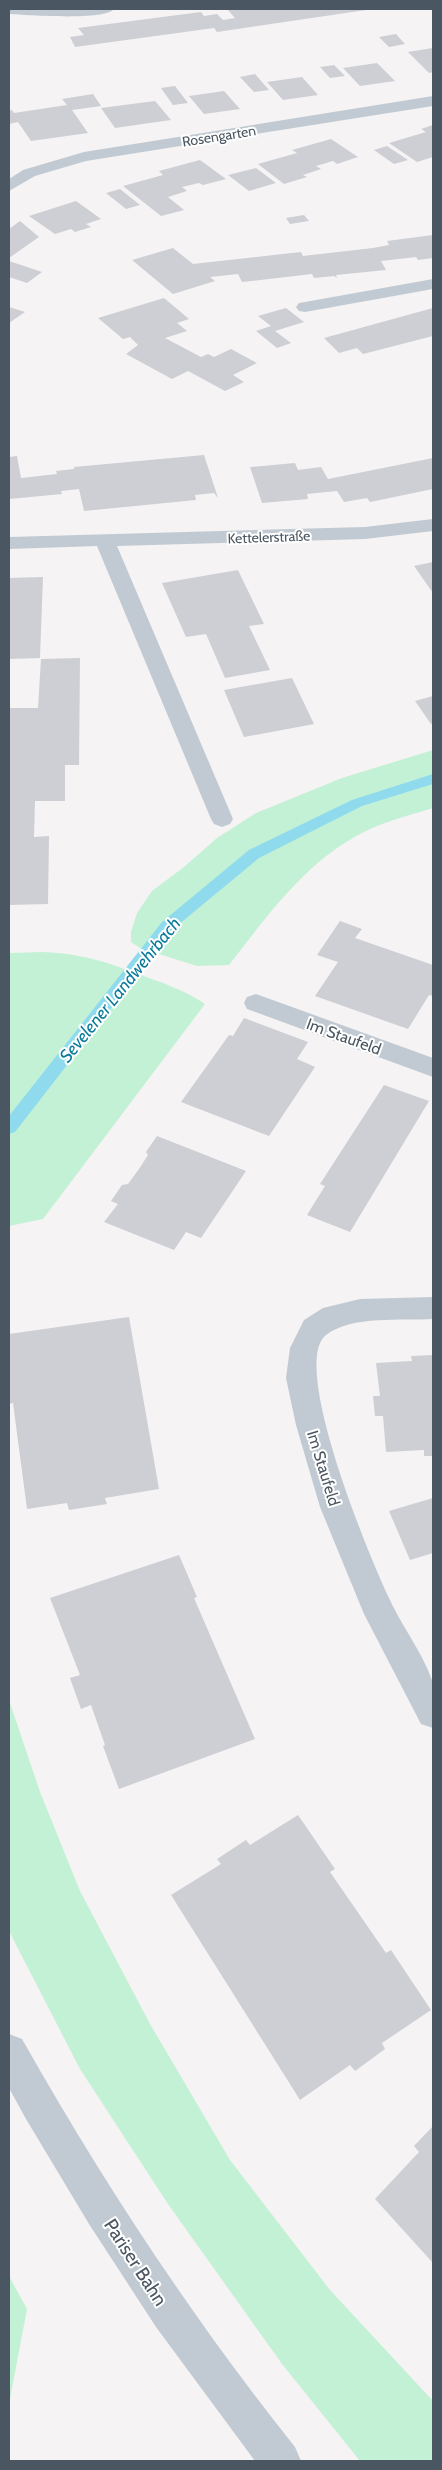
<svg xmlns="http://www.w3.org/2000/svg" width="442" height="2470" viewBox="0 0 442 2470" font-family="Cabin,sans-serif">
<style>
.green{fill:#c3f1d5}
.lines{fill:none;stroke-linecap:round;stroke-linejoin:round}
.stream{fill:#90daee;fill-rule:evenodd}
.building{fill:#cdcfd5}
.minor{fill:#c1cad2;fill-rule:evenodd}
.tertiary{fill:#c1cad2;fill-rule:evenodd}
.labels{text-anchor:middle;stroke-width:4;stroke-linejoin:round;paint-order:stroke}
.far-street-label{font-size:14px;fill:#4a5661;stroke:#fff}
.street-label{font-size:16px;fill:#4a5661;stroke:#fff}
.water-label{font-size:18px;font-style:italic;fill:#0c7c9b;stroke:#fff}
.near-street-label{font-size:19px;fill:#4a5661;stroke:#fff}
</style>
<rect width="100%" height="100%" fill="#f5f3f3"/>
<path class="green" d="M 433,750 L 433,808 C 410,815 386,821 364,832 C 307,860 267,916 229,965 L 197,966 L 140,948 L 131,942 L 131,932 L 137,913 L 152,891 L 184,867 L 217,838 L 256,813 L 342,778 Z
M 43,952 C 85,954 110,963 149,978 C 169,985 187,992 205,1004 L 43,1219 L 9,1226 L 9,953 Z
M 9,1700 L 40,1792 L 80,1891 L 150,2024 L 230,2160 L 330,2290 L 433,2401 L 433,2461 L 360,2461 L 282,2364 L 168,2204 L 80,2069 L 9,1931 Z
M 9,2276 L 27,2309 L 9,2404 Z"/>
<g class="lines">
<path class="stream" d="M 433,774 L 433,784 L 362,806 L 259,858 L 172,930 L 15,1132 L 9,1134 L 9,1116 L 162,922 L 249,850 L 352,800 Z"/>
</g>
<path class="building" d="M 239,9 L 366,10 L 217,32 L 214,28 L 75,47 L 70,37 L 84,35 L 78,28 L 201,12 L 204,16 L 217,14 L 223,20 L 235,18 L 228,10 Z
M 396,34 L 405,44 L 389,47 L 379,37 Z
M 433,48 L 433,72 L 429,73 L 408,52 Z
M 377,63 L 395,81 L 360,86 L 343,68 Z
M 334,65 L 345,76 L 330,78 L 320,67 Z
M 255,74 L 269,90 L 254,92 L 240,77 Z
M 302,77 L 318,95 L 283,100 L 267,82 Z
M 175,86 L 188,103 L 173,105 L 161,88 Z
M 224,91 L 240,109 L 204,114 L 189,96 Z
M 93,94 L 101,106 L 72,110 L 88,133 L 31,141 L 18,122 L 9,124 L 9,111 L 12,110 L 14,113 L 67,105 L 62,99 Z
M 155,101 L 171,120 L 115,128 L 101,108 Z
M 433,125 L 433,157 L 417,162 L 389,143 L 426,132 L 421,129 Z
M 331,139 L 358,157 L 337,164 L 333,161 L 316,166 L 321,169 L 303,175 L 307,177 L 284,184 L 258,164 L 297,153 L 292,150 Z
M 387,146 L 408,160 L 394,164 L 374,150 Z
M 200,160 L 226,179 L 203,185 L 199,183 L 182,187 L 187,191 L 168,197 L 184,210 L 161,216 L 123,186 L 163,175 L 159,171 Z
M 256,168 L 276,183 L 249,191 L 228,175 Z
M 120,189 L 140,205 L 126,209 L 106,193 Z
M 76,201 L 101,219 L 86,224 L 91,227 L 75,232 L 71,229 L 55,234 L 29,216 Z
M 304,215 L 309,221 L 290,224 L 286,218 Z
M 20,221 L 39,237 L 9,258 L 9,229 Z
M 433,235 L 433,258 L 418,260 L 416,257 L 381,261 L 386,270 L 336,275 L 337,278 L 334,276 L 314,278 L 312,274 L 242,282 L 238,274 L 210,277 L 215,281 L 173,294 L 132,260 L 173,248 L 193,264 L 301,252 L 303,256 L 373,248 L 389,245 L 387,241 Z
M 9,261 L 42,272 L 27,283 L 9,277 Z
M 164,298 L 189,319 L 177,323 L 187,331 L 165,338 L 201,357 L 208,354 L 214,357 L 231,349 L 257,363 L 233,375 L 244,382 L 225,391 L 188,371 L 172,379 L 126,354 L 138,345 L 130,337 L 123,339 L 98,318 Z
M 9,307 L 25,312 L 9,323 Z
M 286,308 L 304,322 L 275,331 L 291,343 L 277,348 L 256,331 L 271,326 L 258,316 Z
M 433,308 L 433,336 L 363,354 L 357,348 L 339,353 L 324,338 Z
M 204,455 L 218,498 L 214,493 L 195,495 L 196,500 L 84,511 L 79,489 L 61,491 L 62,494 L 9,499 L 9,457 L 17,456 L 21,478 L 57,474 L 56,471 L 74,469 L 74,467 Z
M 433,458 L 433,489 L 370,502 L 367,498 L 344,502 L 337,491 L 307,494 L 308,499 L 262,503 L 250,467 L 295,463 L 298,470 L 321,467 L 328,479 Z
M 433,562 L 433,593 L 414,566 Z
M 238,570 L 264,624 L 249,626 L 270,670 L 225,678 L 206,634 L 186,637 L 162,583 Z
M 43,577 L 40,658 L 9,659 L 9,578 Z
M 80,658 L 79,765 L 65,765 L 65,801 L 35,801 L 34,837 L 49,836 L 48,904 L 9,905 L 9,708 L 38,708 L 41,659 Z
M 292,678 L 314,724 L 244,737 L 224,690 Z
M 433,696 L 433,723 L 431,724 L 415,701 Z
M 340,921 L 362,929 L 355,938 L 433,965 L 433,996 L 429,995 L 408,1029 L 315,996 L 338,962 L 317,955 Z
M 244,1018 L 308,1042 L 297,1059 L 315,1067 L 269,1136 L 181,1102 L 229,1035 L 233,1036 Z
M 384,1085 L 429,1101 L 350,1232 L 307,1215 L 325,1186 L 320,1184 Z
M 157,1136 L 246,1171 L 201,1238 L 186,1232 L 174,1250 L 104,1222 L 118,1204 L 111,1201 L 122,1185 L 128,1184 L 139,1169 L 148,1155 L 146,1152 Z
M 129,1317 L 159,1489 L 105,1498 L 107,1504 L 69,1510 L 67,1503 L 27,1509 L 13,1403 L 9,1404 L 9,1334 Z
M 433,1355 L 433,1456 L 424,1456 L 424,1450 L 386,1452 L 383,1416 L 375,1416 L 373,1396 L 380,1396 L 376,1363 L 412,1361 L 411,1356 Z
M 433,1498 L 433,1553 L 410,1560 L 389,1511 Z
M 179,1555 L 197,1597 L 194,1598 L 255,1739 L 119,1789 L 103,1746 L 105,1745 L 91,1705 L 81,1709 L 70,1678 L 80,1675 L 50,1598 Z
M 298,1815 L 335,1869 L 330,1872 L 386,1953 L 391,1950 L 431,2010 L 382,2043 L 385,2049 L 355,2071 L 350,2065 L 300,2100 L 171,1895 L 221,1864 L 217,1859 L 246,1840 L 250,1845 Z
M 433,2126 L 433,2263 L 375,2199 L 419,2152 L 414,2146 Z"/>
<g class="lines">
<path class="minor" d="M 9,9 L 114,9 C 105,21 27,15 9,14 Z
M 433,96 L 433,106 L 86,161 L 35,176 L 9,191 L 9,179 L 23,170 L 84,152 Z
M 433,279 L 433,289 L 305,312 L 299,311 L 296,307 L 299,303 L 305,302 Z
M 433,519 L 433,531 L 365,539 L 117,546 L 233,819 L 230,824 L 222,827 L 214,824 L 211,819 L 97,546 L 9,549 L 9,537 L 365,527 Z
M 256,994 L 433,1058 L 433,1077 L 247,1009 L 244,1003 L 247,997 Z
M 433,1297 L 433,1319 C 402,1321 352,1315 326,1335 C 289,1364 370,1558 388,1596 C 401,1625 421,1650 432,1680 C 436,1689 434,1717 433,1728 L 421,1724 L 364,1614 L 320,1507 L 296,1425 L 286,1378 L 290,1348 L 304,1320 L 323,1308 L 360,1299 Z"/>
<path class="tertiary" d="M 9,2034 L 22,2039 C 103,2182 192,2318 295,2447 L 301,2461 L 255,2461 L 156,2327 L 89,2224 L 26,2119 L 9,2088 Z"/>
</g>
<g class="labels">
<g class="far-street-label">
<text transform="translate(219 136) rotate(-9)" y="5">Rosengarten</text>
<text transform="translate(269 537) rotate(-2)" y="5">Kettelerstraße</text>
</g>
<g class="street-label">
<text transform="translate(344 1036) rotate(20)" y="6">Im Staufeld</text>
<text transform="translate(324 1468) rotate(73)" y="6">Im Staufeld</text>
</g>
<g class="water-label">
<text transform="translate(120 990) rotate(-51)" y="6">Sevelener Landwehrbach</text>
</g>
<g class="near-street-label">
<text transform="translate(136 2262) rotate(57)" y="7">Pariser Bahn</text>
</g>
</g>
<rect width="442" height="2470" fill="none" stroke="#4a5661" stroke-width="20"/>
</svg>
